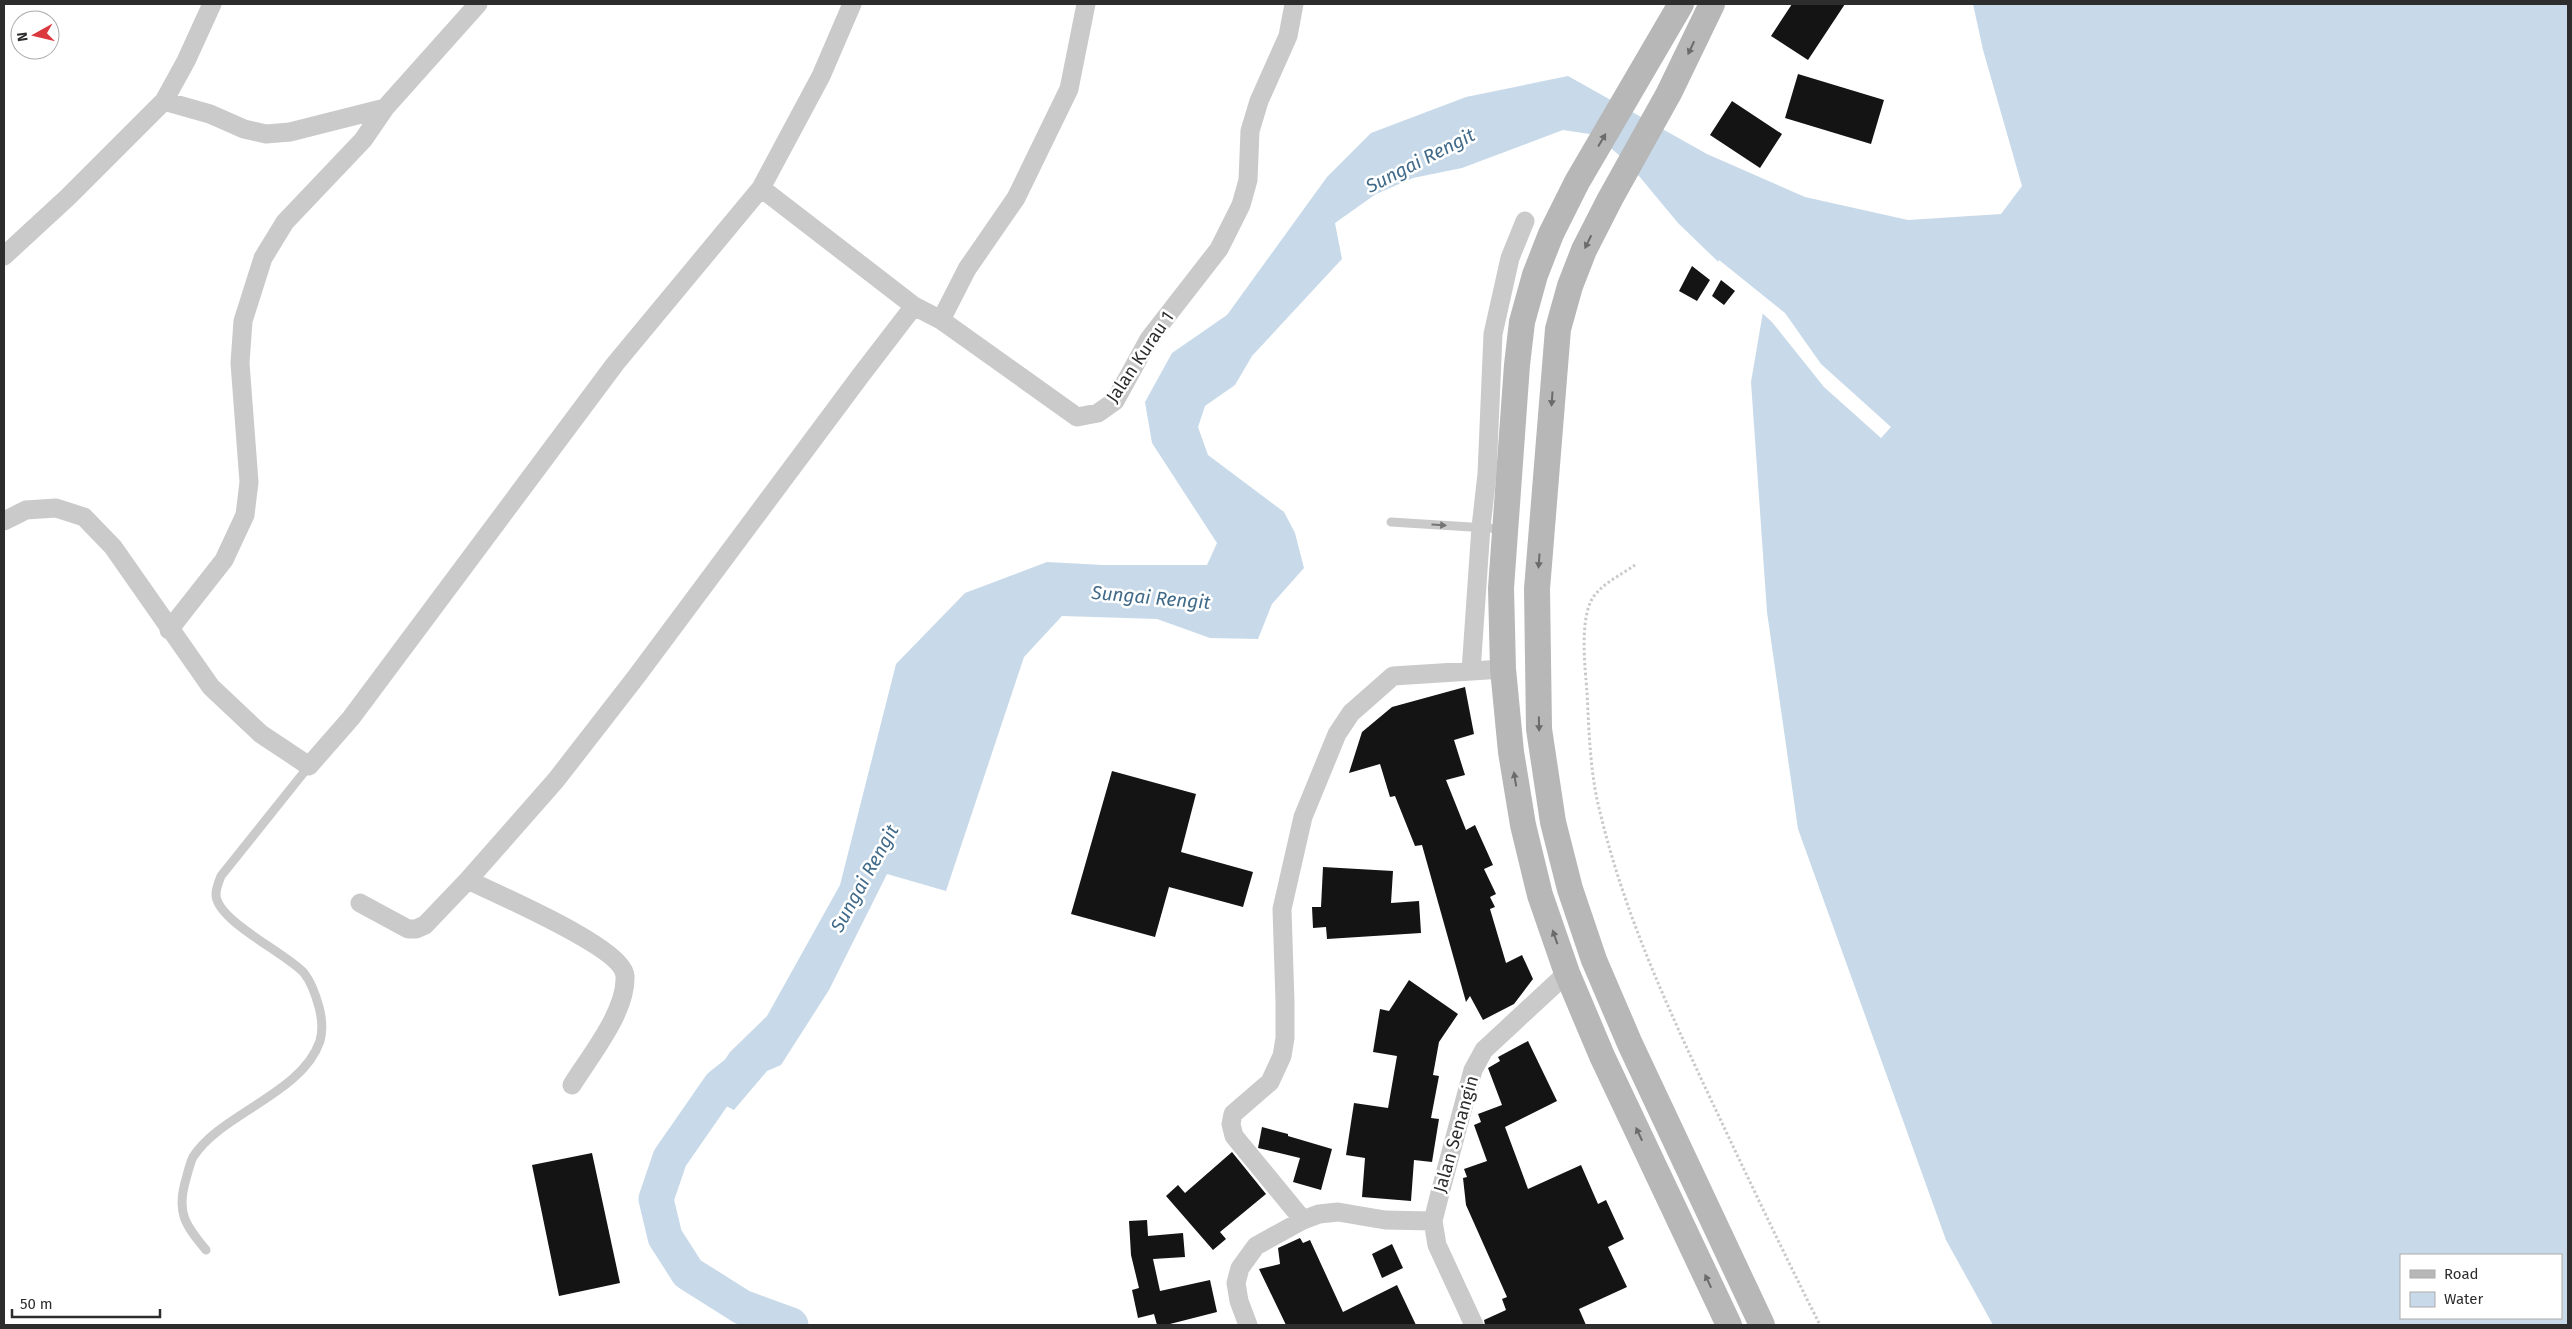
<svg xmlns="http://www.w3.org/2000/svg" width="2572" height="1329" viewBox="0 0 2572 1329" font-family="'Fira Sans',sans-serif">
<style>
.water{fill:#c8dae9;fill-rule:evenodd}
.pier{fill:#fff}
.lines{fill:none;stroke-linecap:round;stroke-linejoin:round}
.river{stroke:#c8dae9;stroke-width:35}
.building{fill:#141414}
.path{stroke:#cacaca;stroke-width:3;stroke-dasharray:2.5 2.5;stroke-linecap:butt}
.lane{stroke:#cacaca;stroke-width:9}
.street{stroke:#cacaca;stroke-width:19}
.secondary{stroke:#b7b7b7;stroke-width:26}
.oneway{fill:#6b6b6b}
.oneway2{fill:#747474}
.labels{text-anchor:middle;stroke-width:5;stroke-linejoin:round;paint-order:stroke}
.street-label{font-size:18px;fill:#2d2d2d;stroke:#fff}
.water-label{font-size:19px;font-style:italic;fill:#406a89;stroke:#fff}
</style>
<rect width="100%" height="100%" fill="#fff"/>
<path class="water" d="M 1973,4 L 2568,4 L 2568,1325 L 1993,1325 L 1946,1240 L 1798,829 L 1767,612 L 1751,382 L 1764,306 L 1678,223 L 1629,164 L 1596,135 L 1563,130 L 1462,168 L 1413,178 L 1376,194 L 1335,223 L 1342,259 L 1252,356 L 1235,385 L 1205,406 L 1198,427 L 1208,455 L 1284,512 L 1295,533 L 1304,568 L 1272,604 L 1258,639 L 1210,638 L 1157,619 L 1062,616 L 1024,657 L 946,891 L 887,874 L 829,990 L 781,1065 L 767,1071 L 734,1110 L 702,1094 L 730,1052 L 767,1016 L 840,885 L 896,664 L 965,593 L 1047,562 L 1103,565 L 1207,565 L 1217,543 L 1152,443 L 1145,402 L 1172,353 L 1227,315 L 1327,177 L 1371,133 L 1466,97 L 1568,76 L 1707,154 L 1805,197 L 1908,220 L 2001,214 L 2022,186 L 1983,50 ZM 2401,1255 L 2561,1255 L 2561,1318 L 2401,1318 Z"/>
<path class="pier" d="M 1719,260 L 1785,313 L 1821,364 L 1891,427 L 1881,438 L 1824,387 L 1772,322 L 1761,312 L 1762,307 L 1717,264 Z"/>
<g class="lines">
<path class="river" d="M 745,1066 L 720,1086 L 670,1158 L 656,1199 L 665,1237 L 688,1273 L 742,1307 L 791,1325"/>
</g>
<path class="building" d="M 1792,4 L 1845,4 L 1808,60 L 1771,36 Z
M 1798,74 L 1884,100 L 1871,144 L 1785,118 Z
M 1732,101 L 1782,134 L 1760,168 L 1710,135 Z
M 1692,266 L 1710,280 L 1697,301 L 1679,291 Z
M 1721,280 L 1735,291 L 1724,305 L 1712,296 Z
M 1465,687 L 1474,734 L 1454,740 L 1465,775 L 1446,780 L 1466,830 L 1475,825 L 1493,865 L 1484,869 L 1496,894 L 1490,897 L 1495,907 L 1490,909 L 1506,963 L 1522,955 L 1533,979 L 1514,1004 L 1483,1020 L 1470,996 L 1466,1002 L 1422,845 L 1415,846 L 1395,796 L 1390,797 L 1380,764 L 1349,773 L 1362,732 L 1392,707 Z
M 1112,771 L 1196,794 L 1181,852 L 1253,872 L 1243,907 L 1169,887 L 1155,937 L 1071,914 Z
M 1323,867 L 1393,871 L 1391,903 L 1419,901 L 1421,933 L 1327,939 L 1326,927 L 1313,928 L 1312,907 L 1321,907 Z
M 1409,980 L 1458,1014 L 1439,1042 L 1433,1075 L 1439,1076 L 1431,1118 L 1439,1119 L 1432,1162 L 1414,1160 L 1411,1201 L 1362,1197 L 1365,1158 L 1346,1155 L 1354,1103 L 1388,1108 L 1397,1056 L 1373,1052 L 1380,1009 L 1389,1011 Z
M 1528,1041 L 1557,1101 L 1505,1127 L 1528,1189 L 1581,1165 L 1598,1204 L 1606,1200 L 1624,1239 L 1608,1247 L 1627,1287 L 1579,1309 L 1586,1325 L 1485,1325 L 1484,1320 L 1506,1310 L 1502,1299 L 1507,1297 L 1466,1205 L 1463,1178 L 1467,1177 L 1464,1169 L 1487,1161 L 1474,1125 L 1481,1122 L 1478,1114 L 1502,1105 L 1488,1068 L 1500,1061 L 1498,1057 Z
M 1262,1127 L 1288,1134 L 1288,1136 L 1332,1149 L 1321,1190 L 1293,1182 L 1300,1158 L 1258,1148 Z
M 1232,1152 L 1266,1194 L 1220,1232 L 1226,1239 L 1213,1250 L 1166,1196 L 1178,1185 L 1185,1193 Z
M 592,1153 L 620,1283 L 559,1296 L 532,1165 Z
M 1147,1220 L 1148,1236 L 1183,1233 L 1185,1257 L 1153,1259 L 1160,1291 L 1210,1280 L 1217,1312 L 1166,1325 L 1157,1325 L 1154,1314 L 1138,1318 L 1132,1290 L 1139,1288 L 1131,1255 L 1129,1221 Z
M 1300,1238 L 1303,1243 L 1310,1240 L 1343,1312 L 1397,1285 L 1416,1325 L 1286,1325 L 1259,1269 L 1280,1264 L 1278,1248 Z
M 1392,1244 L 1403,1268 L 1382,1278 L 1372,1254 Z"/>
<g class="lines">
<path class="path" d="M 1635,565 C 1621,575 1599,585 1591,601 C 1580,624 1585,667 1587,692 C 1589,731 1590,771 1599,808 C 1624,914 1667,1006 1713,1104 C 1748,1178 1783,1252 1820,1325"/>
<path class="lane" d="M 1391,522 L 1503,529
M 206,1250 C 185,1225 176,1212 186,1179 C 188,1172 190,1163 193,1157 C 221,1113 302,1094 320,1041 C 323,1030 322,1018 319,1007 C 316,996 312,983 304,973 C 286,953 215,920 216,894 C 216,888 219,881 221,876 L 309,766"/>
<path class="street" d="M 164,101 L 210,114 L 244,129 L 266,134 L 290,132 L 385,108
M 761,188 L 914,306 L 941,320 L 1077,417 L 1098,413 L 1115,401 L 1149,339 L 1219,249 L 1241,205 L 1248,180 L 1250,131 L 1259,101 L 1288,36 L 1294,4
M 4,256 L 68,197 L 164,101 L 186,61 L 212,4
M 941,320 L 967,269 L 1016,198 L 1069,89 L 1086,4
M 4,521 L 26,510 L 56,508 L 84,517 L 113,547 L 211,687 L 261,734 L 309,766 L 351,718 L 615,364 L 761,188 L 821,76 L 852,4
M 169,630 L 224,560 L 245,515 L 249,482 L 240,363 L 243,321 L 263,258 L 285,222 L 363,140 L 385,108 L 478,4
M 1471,671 L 1481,527 L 1487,474 L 1493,334 L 1510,258 L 1525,221
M 468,880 C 496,894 623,947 625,976 C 627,1011 590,1056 572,1085
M 360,903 L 408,929 L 416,929 L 425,925 L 468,880 L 556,780 L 636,677 L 861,375 L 914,306
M 1303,1220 L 1234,1136 L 1231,1124 L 1233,1114 L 1270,1082 L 1282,1056 L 1285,1038 L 1285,1002 L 1282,909 L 1303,817 L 1337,734 L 1351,713 L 1393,676 L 1503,669
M 1248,1325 L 1239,1301 L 1236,1283 L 1240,1268 L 1256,1246 L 1303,1220 L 1319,1214 L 1338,1212 L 1385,1220 L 1433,1221
M 1474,1325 L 1437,1245 L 1433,1221 L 1440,1193 L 1473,1070 L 1484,1050 L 1567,973"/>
<path class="secondary" d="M 1681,4 L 1577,182 L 1551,234 L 1535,275 L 1522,322 L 1517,365 L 1501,588 L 1503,669 L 1511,752 L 1523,825 L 1540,895 L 1567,973 L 1602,1056 L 1729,1325
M 1712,4 L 1669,93 L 1610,199 L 1584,250 L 1570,286 L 1558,329 L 1537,589 L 1539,729 L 1553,822 L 1570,889 L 1594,960 L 1630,1044 L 1762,1325"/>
</g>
<defs><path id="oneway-solid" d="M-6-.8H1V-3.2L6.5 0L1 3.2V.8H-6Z" transform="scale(1.25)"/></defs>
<g class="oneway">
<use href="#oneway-solid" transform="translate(1691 48) rotate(115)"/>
<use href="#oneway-solid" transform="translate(1602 140) rotate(-59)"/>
<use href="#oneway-solid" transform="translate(1588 242) rotate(116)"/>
<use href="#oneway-solid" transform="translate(1552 399) rotate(94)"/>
<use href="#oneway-solid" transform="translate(1539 561) rotate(94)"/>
<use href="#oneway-solid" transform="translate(1539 724) rotate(89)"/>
<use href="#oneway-solid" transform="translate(1515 779) rotate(-99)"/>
<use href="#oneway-solid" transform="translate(1555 937) rotate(-109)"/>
<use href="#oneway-solid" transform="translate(1639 1134) rotate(-115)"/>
<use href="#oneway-solid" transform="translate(1708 1281) rotate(-115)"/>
</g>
<use class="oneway2" href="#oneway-solid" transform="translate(1439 525) rotate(3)"/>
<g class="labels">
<g class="street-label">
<text transform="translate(1140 357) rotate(-56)" y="6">Jalan Kurau 1</text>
<text transform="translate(1456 1134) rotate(-74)" y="6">Jalan Senangin</text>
</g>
<g class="water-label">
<text transform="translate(1420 160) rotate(-27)" y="7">Sungai Rengit</text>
<text transform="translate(1151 597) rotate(5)" y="7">Sungai Rengit</text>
<text transform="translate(864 878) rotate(-61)" y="7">Sungai Rengit</text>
</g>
</g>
<rect width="2572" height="1329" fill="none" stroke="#2d2d2d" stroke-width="10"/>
<rect x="2400" y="1254" width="162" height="65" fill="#ffffff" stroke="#ababab"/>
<rect x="2410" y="1270" width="25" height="8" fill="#b7b7b7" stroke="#ababab"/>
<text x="2444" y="1279" font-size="15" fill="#2d2d2d">Road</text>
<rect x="2410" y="1292" width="25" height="15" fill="#c8dae9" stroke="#ababab"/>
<text x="2444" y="1304" font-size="15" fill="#2d2d2d">Water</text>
<g transform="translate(35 35) rotate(262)"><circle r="24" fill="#ffffff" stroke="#ababab"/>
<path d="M0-4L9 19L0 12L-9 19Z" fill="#da393d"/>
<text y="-8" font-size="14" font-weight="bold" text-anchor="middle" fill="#2d2d2d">N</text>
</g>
<path d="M12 1309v8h148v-8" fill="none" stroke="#2d2d2d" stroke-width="2.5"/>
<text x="20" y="1309" font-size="15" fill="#2d2d2d" stroke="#ffffff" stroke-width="4" paint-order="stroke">50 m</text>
</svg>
